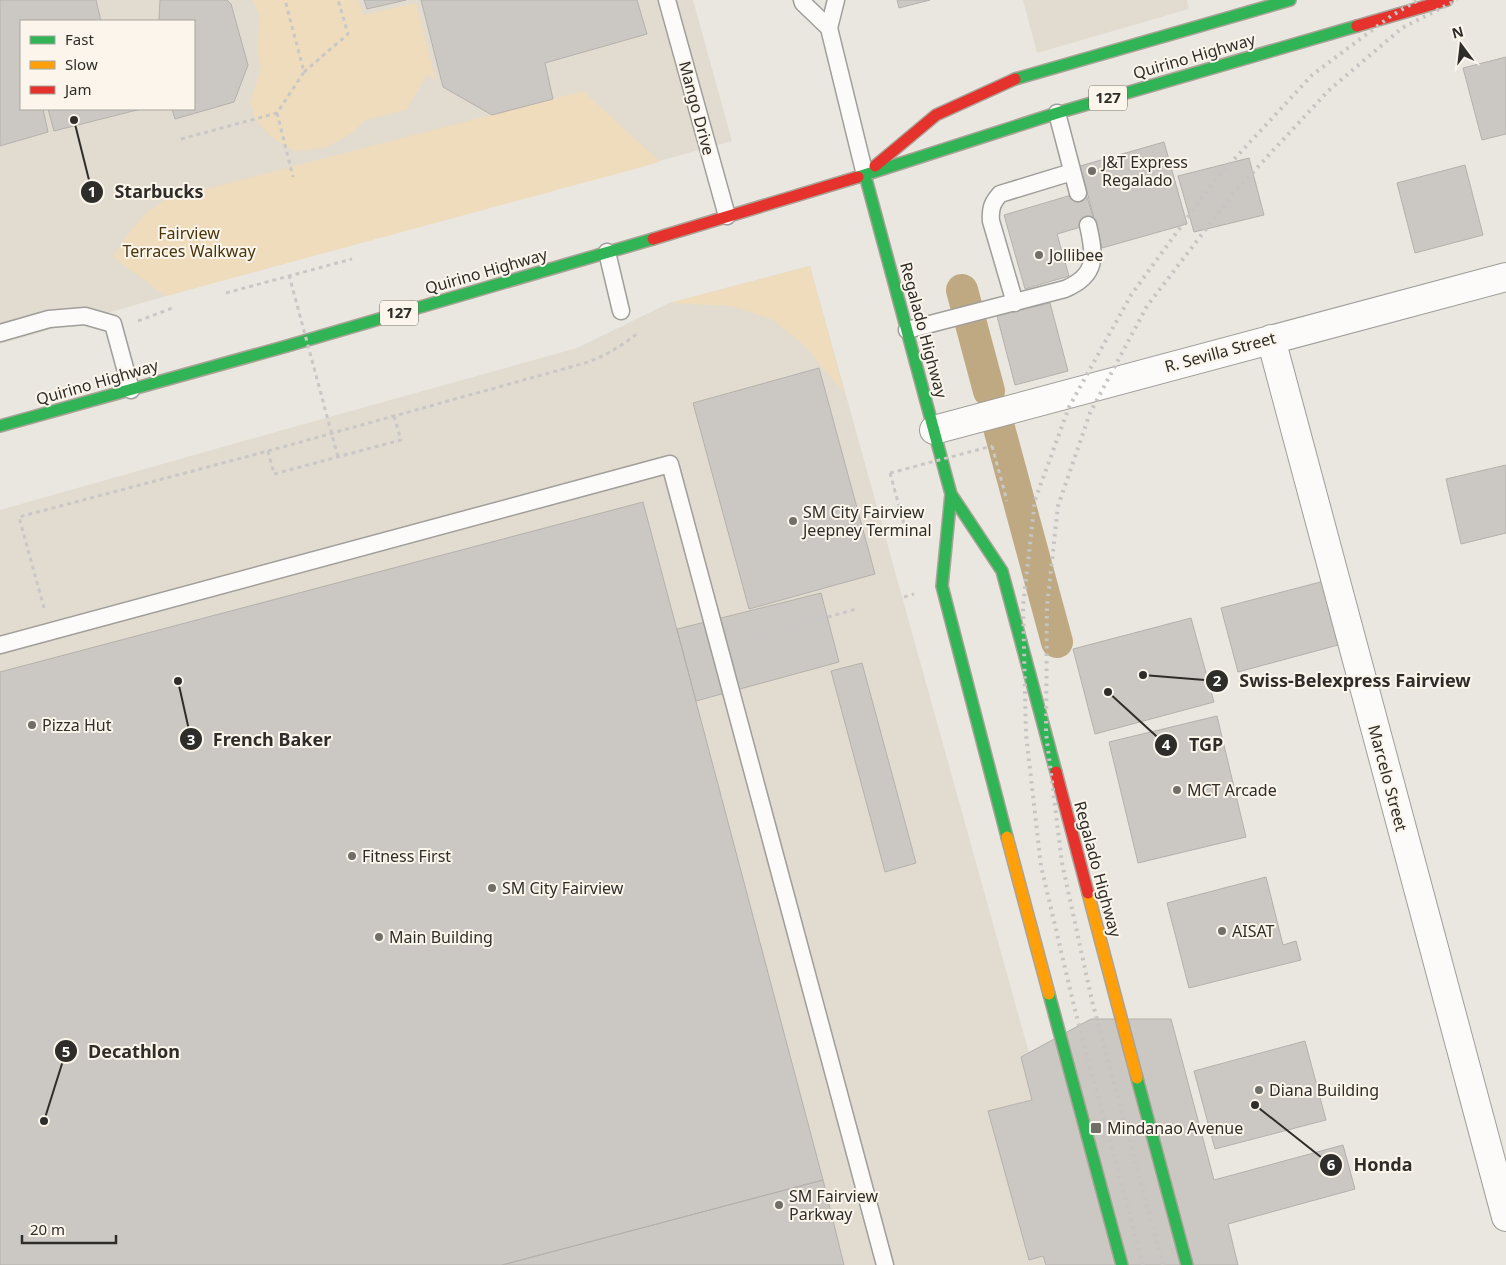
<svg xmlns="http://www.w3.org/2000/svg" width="1506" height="1265" viewBox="0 0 1506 1265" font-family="'Noto Sans',sans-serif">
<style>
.built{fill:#e2dbcf;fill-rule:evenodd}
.green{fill:#eedcbd}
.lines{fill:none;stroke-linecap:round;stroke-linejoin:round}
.canal{stroke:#bea982;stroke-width:32}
.building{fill:#cbc8c3;stroke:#b4b1ad}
.lane-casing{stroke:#a09e9a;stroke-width:19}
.street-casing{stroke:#a09e9a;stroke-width:30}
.fast-casing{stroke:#aaa397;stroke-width:14}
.slow-casing{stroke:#aaa397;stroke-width:14}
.jam-casing{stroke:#aaa397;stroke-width:14}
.path{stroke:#c9c8c6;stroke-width:3;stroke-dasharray:4 4;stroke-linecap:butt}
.lane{stroke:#fcfbfa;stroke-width:16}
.street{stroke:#fcfbfa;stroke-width:28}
.fast{stroke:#30b455;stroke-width:11}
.slow{stroke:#ff9f0a;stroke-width:11}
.jam{stroke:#e5322d;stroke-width:11}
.rail{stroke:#c6c5c3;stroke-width:4;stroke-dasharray:2.5 5;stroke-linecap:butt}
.path-bridge{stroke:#c9c8c6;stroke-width:3;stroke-dasharray:4 4;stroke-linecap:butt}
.poi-dot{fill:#706e69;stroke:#fbf5eb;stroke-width:2}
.labels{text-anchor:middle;stroke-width:4;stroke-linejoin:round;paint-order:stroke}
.shield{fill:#fbf5eb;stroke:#6c6963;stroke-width:1}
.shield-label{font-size:15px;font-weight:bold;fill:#2f2d29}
.street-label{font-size:16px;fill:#2f2d29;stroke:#fbf5eb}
.poi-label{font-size:16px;fill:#2f2d29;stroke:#fbf5eb;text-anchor:start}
.park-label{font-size:16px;fill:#4a350a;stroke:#fbf5eb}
.leader{fill:none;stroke:#2f2d29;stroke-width:2}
.callout-dot{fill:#2f2d29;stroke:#fbf5eb;stroke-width:2}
.mark-label{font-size:15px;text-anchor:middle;font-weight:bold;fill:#fff}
.callout-label{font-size:18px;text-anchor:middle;font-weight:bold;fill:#2f2d29;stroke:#fbf5eb;stroke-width:4;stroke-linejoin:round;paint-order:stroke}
</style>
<rect width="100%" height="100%" fill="#eae7e1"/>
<path class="built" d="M 0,0 L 693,0 L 732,141 L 166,296 L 0,344 ZM 21,21 L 194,21 L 194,109 L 21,109 Z
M 1023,0 L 1187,0 L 1189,9 L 1037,53 Z
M 810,266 L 1088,1265 L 0,1265 L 0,510 L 297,426 L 577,348 L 669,303 Z"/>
<path class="green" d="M 253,0 L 358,0 L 363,15 L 416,3 L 436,81 L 427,75 L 406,110 L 363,121 L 353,133 L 325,148 L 294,151 L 270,136 L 256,119 L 250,103 L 261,67 L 257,50 L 260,17 Z
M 583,91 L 660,162 L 166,296 L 113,257 L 128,234 L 146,213 L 167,199 Z
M 810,266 L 844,393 L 806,347 L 773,320 L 731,306 L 669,303 Z"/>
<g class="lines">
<path class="canal" d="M 962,290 L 989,391
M 998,424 L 1057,642"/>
</g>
<path class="building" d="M 0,0 L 96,0 L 101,21 L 21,21 L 21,109 L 43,109 L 48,132 L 0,146 Z
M 160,0 L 227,0 L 231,4 L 248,65 L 234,102 L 175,119 L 172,109 L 194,109 L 194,21 L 159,21 Z
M 364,0 L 406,0 L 367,9 Z
M 421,0 L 637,0 L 647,34 L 545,63 L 553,99 L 492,115 L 443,87 Z
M 897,0 L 930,0 L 899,8 Z
M 1506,57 L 1506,134 L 1482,140 L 1463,68 Z
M 48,109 L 141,109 L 54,131 Z
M 1164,142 L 1187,224 L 1102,248 L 1080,166 Z
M 1249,158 L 1264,215 L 1194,232 L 1178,176 Z
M 1465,165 L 1483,235 L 1415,253 L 1397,183 Z
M 1085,191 L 1095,223 L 1057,234 L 1069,276 L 1025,289 L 1004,215 Z
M 1050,303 L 1068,371 L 1015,385 L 997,316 Z
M 819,368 L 875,574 L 749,609 L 693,403 Z
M 1506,465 L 1506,533 L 1461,544 L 1446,479 Z
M 643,502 L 823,1180 L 502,1265 L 0,1265 L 0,672 Z
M 1324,581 L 1342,644 L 1238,672 L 1221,608 Z
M 821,593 L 839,662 L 696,701 L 677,629 Z
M 1191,618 L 1214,702 L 1095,734 L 1073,649 Z
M 862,663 L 916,863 L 885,872 L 831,671 Z
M 1217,716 L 1246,837 L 1138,863 L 1109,742 Z
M 1266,877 L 1283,945 L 1296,941 L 1301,960 L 1189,988 L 1167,903 Z
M 1091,1019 L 1171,1019 L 1214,1180 L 1343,1145 L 1355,1189 L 1228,1224 L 1238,1265 L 1046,1265 L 1043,1256 L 1029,1260 L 988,1111 L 1032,1100 L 1021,1057 Z
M 1305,1041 L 1326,1120 L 1215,1149 L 1194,1071 Z
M 823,1180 L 844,1265 L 502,1265 Z"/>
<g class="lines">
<g class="lane-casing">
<path id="lane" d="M 667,0 L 727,216
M 802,0 L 803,3 L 829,28
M 836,0 L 829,28 L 865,175
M 1057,113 L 1078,193
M 607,252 L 621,311
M 1015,303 L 991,221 C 990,209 992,203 1000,194 L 1072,172
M 907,330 L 1065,289 C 1098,275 1095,256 1088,225
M 0,333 L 49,319 L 85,316 L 113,324 L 131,390
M 0,645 L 670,464 L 885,1265"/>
</g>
<g class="street-casing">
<path id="street" d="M 1271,339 L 1506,1217
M 934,430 L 1506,277"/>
</g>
<g class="fast-casing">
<path id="fast" d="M 1015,79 L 1290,0
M 865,175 L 951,494 L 1002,571 L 1056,772
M 858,177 L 1057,113 L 1357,26
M 0,426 L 287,346 L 653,239
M 951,494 L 942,586 L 1007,837
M 1049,994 L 1122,1265
M 1137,1078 L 1187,1265"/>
</g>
<g class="slow-casing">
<path id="slow" d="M 1007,837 L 1049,994
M 1088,893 L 1137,1078"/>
</g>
<g class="jam-casing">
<path id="jam" d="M 1357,26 L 1447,0
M 875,166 L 936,115 L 1015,79
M 653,239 L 858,177
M 1056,772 L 1088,893"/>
</g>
<path class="path" d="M 304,72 L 348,34 L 338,0
M 277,113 L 293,177
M 181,139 L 277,113 L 304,72 L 285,0
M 226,293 L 352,259
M 138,321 L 175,307
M 992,446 L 1007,501
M 268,451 L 274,474 L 401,440 L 394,416
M 890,473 L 905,528
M 904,597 L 914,594
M 44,608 L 19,517 L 268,451 L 585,363 C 606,356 621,346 638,333
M 743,641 L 856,609"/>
<use href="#lane" class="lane"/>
<use href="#street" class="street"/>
<use href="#fast" class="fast"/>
<use href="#slow" class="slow"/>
<use href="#jam" class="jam"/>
<path class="rail" d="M 1143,1265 L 1074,1006 L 1041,866 L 1026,734 L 1023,606 L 1035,500 L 1069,407 L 1131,295 L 1215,180 L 1312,75 L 1391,16 L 1418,0
M 1163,1265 L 1092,1001 L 1062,863 L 1046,733 L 1047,606 L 1058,506 L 1090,413 L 1147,306 L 1232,195 L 1328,91 L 1402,28 L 1457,0"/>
<path class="path-bridge" d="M 289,275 L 338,457
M 890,473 L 992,446"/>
</g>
<g class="poi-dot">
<circle cx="1092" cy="171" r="5"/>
<circle cx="1039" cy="255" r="5"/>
<circle cx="793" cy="521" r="5"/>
<circle cx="32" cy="725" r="5"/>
<circle cx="1177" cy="790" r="5"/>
<circle cx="352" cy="856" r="5"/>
<circle cx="492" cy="888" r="5"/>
<circle cx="1222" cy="931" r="5"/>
<circle cx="379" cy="937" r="5"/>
<circle cx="1259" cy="1090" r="5"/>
<rect x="1090" y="1122" width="12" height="12" rx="2.5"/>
<circle cx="779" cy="1205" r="5"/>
</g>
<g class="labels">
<g class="shield">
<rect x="1089" y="85.5" width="38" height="25" rx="4"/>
<rect x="380" y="300.5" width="38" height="25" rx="4"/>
</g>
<g class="shield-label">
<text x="1108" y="103">127</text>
<text x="399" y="318">127</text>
</g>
<g class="street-label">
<text transform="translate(1194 56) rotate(-16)" y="6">Quirino Highway</text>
<text transform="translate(697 108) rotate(75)" y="6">Mango Drive</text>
<text transform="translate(486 271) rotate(-16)" y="6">Quirino Highway</text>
<text transform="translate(924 330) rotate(75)" y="6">Regalado Highway</text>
<text transform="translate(1220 352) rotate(-15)" y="6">R. Sevilla Street</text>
<text transform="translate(97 382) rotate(-16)" y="6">Quirino Highway</text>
<text transform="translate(1388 778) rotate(75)" y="6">Marcelo Street</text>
<text transform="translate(1098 869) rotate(75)" y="6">Regalado Highway</text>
</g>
<g class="poi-label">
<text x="1102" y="168">J&amp;T Express<tspan x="1102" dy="18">Regalado</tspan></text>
<text x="1049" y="261">Jollibee</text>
<text x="803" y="518">SM City Fairview<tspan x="803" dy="18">Jeepney Terminal</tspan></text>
<text x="42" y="731">Pizza Hut</text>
<text x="1187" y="796">MCT Arcade</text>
<text x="362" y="862">Fitness First</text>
<text x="502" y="894">SM City Fairview</text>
<text x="1232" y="937">AISAT</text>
<text x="389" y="943">Main Building</text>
<text x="1269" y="1096">Diana Building</text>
<text x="1107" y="1134">Mindanao Avenue</text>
<text x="789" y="1202">SM Fairview<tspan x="789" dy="18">Parkway</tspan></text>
</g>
<g class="park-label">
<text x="189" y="239">Fairview<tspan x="189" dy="18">Terraces Walkway</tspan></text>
</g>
</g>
<path class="leader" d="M74 120L92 192M1143 675L1217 681M178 681L191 739M1108 692L1166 745M44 1121L66 1051M1255 1105L1331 1165"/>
<g class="callout-dot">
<circle cx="74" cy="120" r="5"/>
<circle cx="1143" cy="675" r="5"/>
<circle cx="178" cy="681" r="5"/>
<circle cx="1108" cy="692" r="5"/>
<circle cx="44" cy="1121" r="5"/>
<circle cx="1255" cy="1105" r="5"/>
<circle cx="92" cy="192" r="12"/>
<circle cx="1217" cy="681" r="12"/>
<circle cx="191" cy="739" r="12"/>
<circle cx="1166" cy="745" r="12"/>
<circle cx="66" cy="1051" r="12"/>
<circle cx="1331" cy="1165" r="12"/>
</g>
<g class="mark-label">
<text x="92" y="197">1</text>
<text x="1217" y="686">2</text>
<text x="191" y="745">3</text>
<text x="1166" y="750">4</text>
<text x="66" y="1057">5</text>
<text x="1331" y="1170">6</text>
</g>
<g class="callout-label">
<text x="159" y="198">Starbucks</text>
<text x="1355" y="687">Swiss-Belexpress Fairview</text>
<text x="272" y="746">French Baker</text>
<text x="1206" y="751">TGP</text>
<text x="134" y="1058">Decathlon</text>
<text x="1383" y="1171">Honda</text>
</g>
<rect x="20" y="20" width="175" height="90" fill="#fbf5eb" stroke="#a9a59d"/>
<rect x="30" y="36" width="25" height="8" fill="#30b455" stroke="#a9a59d"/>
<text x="65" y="45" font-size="15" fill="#2f2d29">Fast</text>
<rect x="30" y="61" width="25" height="8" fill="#ff9f0a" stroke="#a9a59d"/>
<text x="65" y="70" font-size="15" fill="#2f2d29">Slow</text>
<rect x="30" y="86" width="25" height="8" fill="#e5322d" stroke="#a9a59d"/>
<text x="65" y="95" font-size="15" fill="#2f2d29">Jam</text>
<g transform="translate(1461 45) rotate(345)" stroke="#fbf5eb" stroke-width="4" paint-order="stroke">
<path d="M0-4L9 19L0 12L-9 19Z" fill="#2f2d29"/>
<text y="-8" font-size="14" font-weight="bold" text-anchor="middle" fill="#2f2d29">N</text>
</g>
<path d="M22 1235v8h94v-8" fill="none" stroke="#2f2d29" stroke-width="2.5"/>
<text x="30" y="1235" font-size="15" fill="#2f2d29" stroke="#fbf5eb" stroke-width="4" paint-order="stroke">20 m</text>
</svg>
